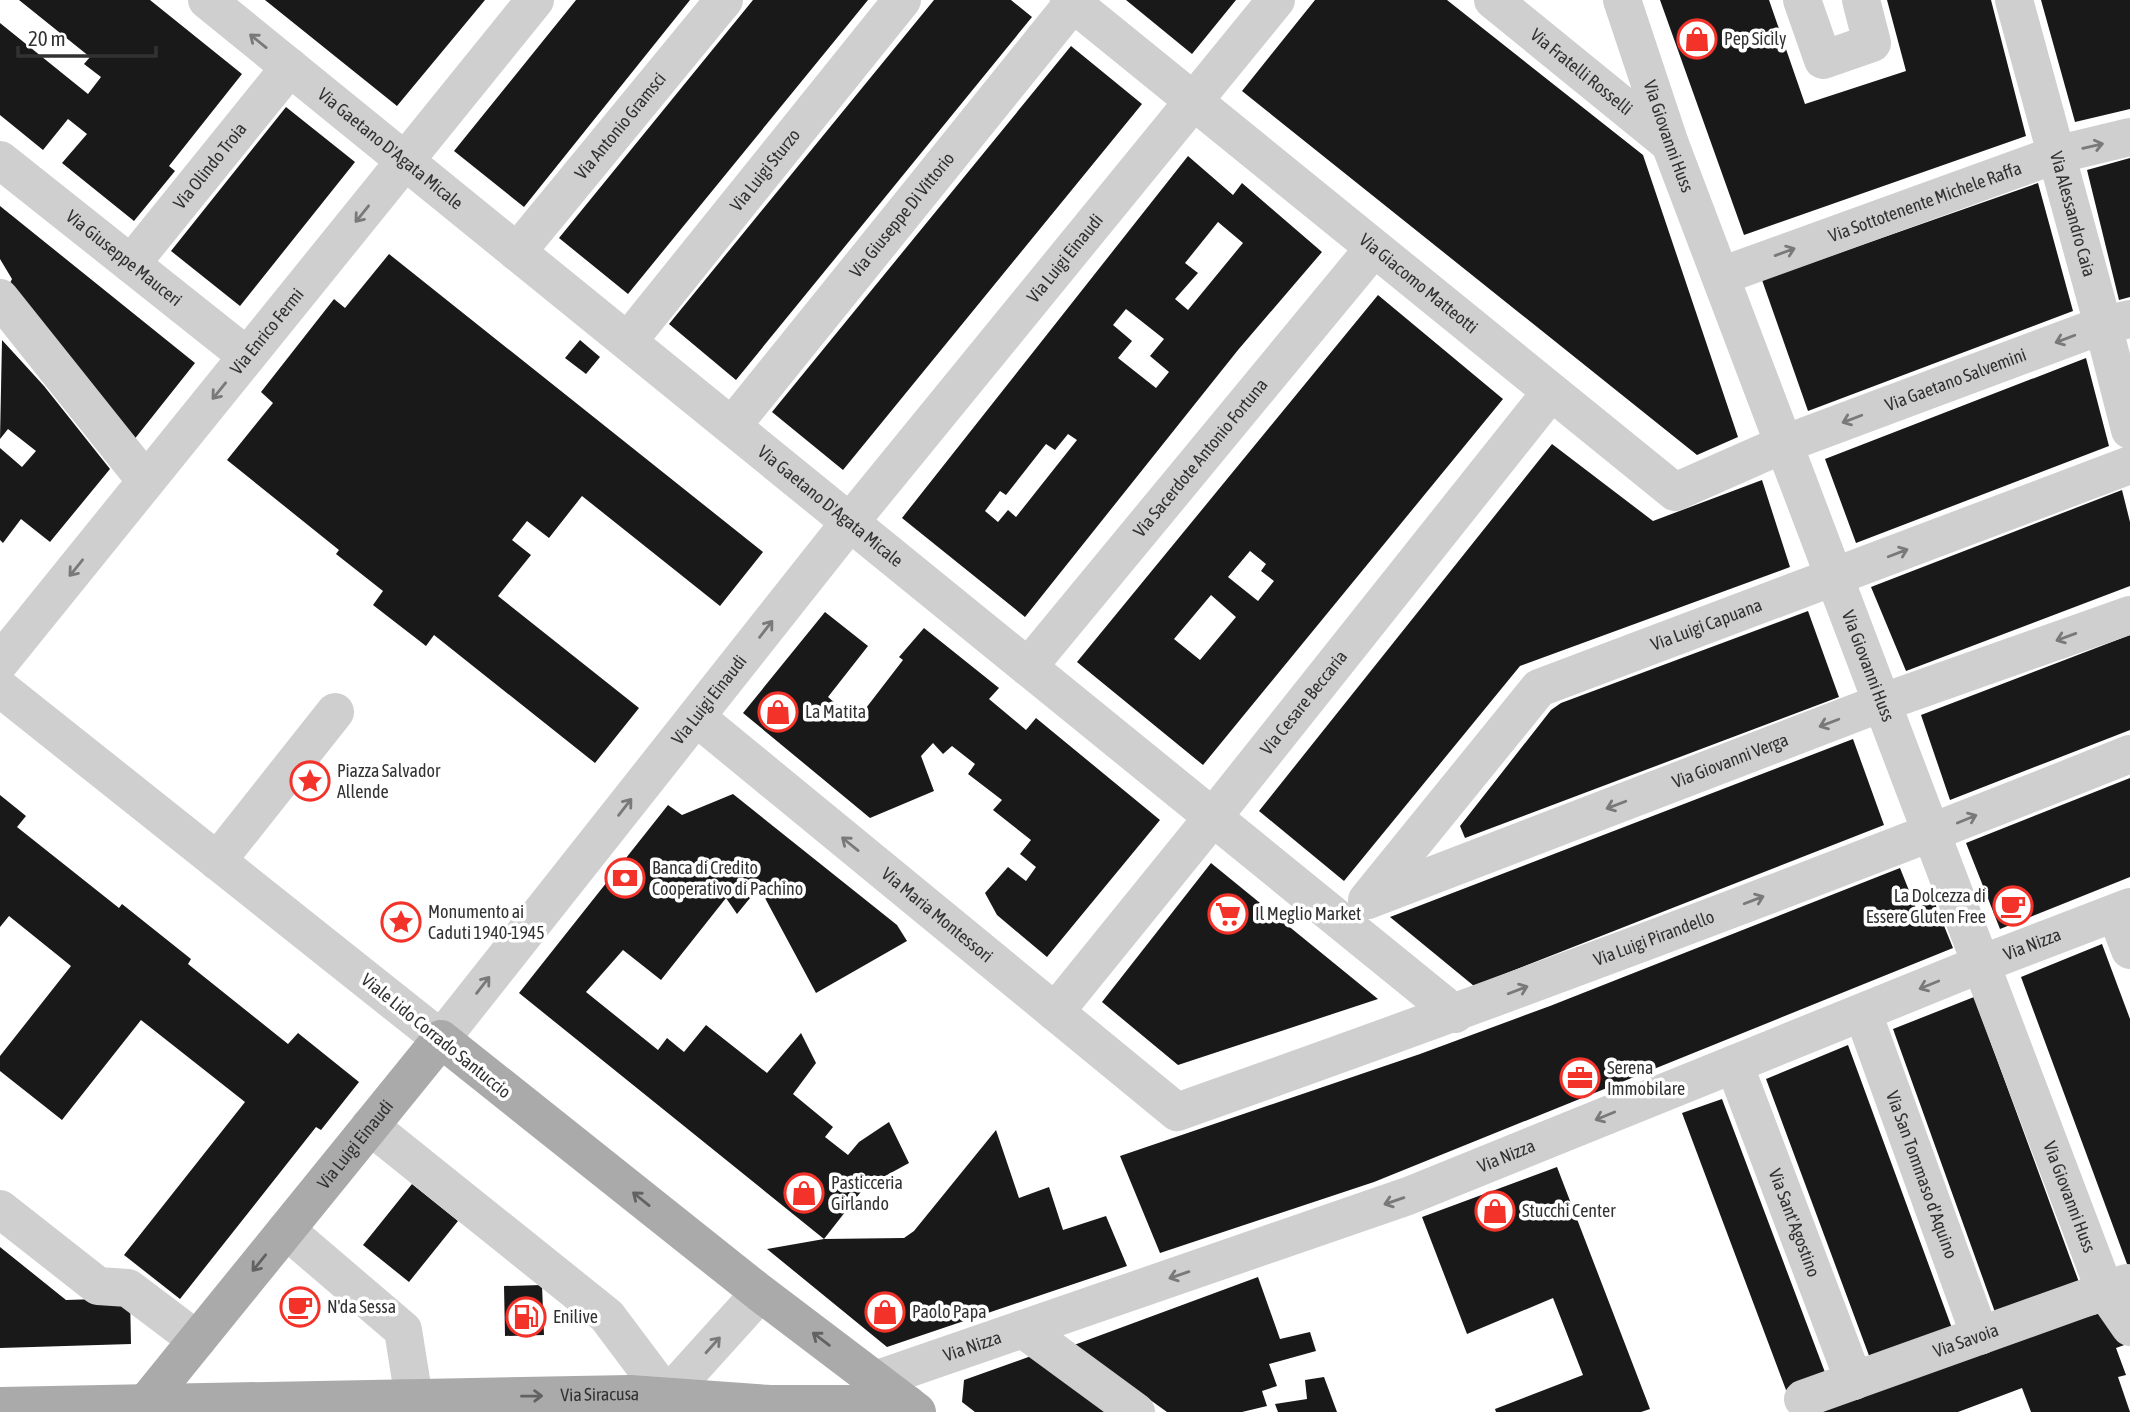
<svg xmlns="http://www.w3.org/2000/svg" width="2130" height="1412" viewBox="0 0 2130 1412" font-family="'Asap Condensed',sans-serif">
<style>
.building{fill:#191919;fill-rule:evenodd}
.lines{fill:none;stroke-linecap:round;stroke-linejoin:round}
.minor{stroke:#cfcfcf;stroke-width:38}
.major{stroke:#aaa;stroke-width:38}
.oneway{stroke:#797979}
.oneway2{stroke:#626262}
.labels{text-anchor:middle;stroke-width:7;stroke-linejoin:round;paint-order:stroke}
.poi-label{font-size:18px;fill:#323232;stroke:#fff;text-anchor:start}
.street-label{font-size:18px;fill:#323232;stroke:#fff}
</style>
<rect width="100%" height="100%" fill="#fff"/>
<path class="building" d="M 19,0 L 150,0 L 242,74 L 169,166 L 175,171 L 134,221 L 62,163 L 87,134 L 68,119 L 43,150 L 0,115 L 0,23 L 88,94 L 101,77 L 84,64 L 90,57 Z
M 265,0 L 485,0 L 397,106 Z
M 576,0 L 690,0 L 524,207 L 454,151 Z
M 753,0 L 868,0 L 628,294 L 559,238 Z
M 934,0 L 1011,0 L 1032,17 L 736,380 L 669,324 Z
M 1126,0 L 1236,0 L 1192,54 Z
M 1315,0 L 1447,0 L 1643,155 L 1738,437 L 1697,455 L 1242,91 Z
M 1660,0 L 1769,0 L 1805,104 L 1906,71 L 1887,0 L 1991,0 L 2026,136 L 1744,235 Z
M 2041,0 L 2130,0 L 2130,109 L 2075,122 Z
M 1071,46 L 1142,104 L 843,470 L 772,412 Z
M 286,107 L 355,162 L 240,306 L 171,251 Z
M 1188,156 L 1233,195 L 1242,183 L 1322,252 L 1238,350 L 1025,617 L 902,518 ZM 1218,222 L 1243,243 L 1188,310 L 1175,299 L 1198,273 L 1185,263 ZM 1126,309 L 1164,339 L 1150,356 L 1169,372 L 1156,388 L 1118,358 L 1132,341 L 1113,325 ZM 1068,434 L 1077,440 L 1016,517 L 1008,510 L 998,522 L 985,511 L 1000,491 L 1006,495 L 1046,444 L 1055,450 Z
M 2130,158 L 2130,297 L 2119,300 L 2087,170 Z
M 2038,183 L 2073,311 L 1808,411 L 1762,280 Z
M 0,206 L 195,363 L 133,441 L 9,285 L 12,279 L 0,259 Z
M 389,254 L 763,552 L 720,606 L 582,496 L 549,538 L 527,521 L 512,540 L 531,555 L 498,596 L 639,708 L 595,763 L 434,635 L 426,646 L 373,605 L 383,591 L 336,554 L 339,550 L 227,460 L 273,403 L 261,392 L 334,299 L 345,308 Z
M 1378,295 L 1503,399 L 1203,765 L 1077,662 ZM 1250,551 L 1266,564 L 1261,571 L 1274,581 L 1258,601 L 1228,577 ZM 1211,595 L 1236,617 L 1200,660 L 1174,639 Z
M 2,340 L 44,386 L 110,469 L 50,542 L 21,519 L 3,543 L 0,540 L 0,448 L 22,467 L 36,451 L 8,429 L 0,439 Z
M 580,340 L 600,357 L 586,374 L 565,358 Z
M 2086,358 L 2109,446 L 1856,543 L 1825,459 Z
M 1552,444 L 1653,521 L 1762,480 L 1790,567 L 1520,666 L 1344,881 L 1259,811 Z
M 2122,490 L 2130,522 L 2130,586 L 1906,671 L 1871,587 Z
M 1808,611 L 1839,697 L 1465,838 L 1460,826 L 1551,710 L 1561,703 Z
M 825,612 L 868,646 L 828,697 L 856,721 L 903,660 L 899,657 L 924,628 L 999,688 L 989,699 L 1026,730 L 1036,718 L 1160,820 L 1047,957 L 997,915 L 985,893 L 1008,867 L 1026,881 L 1036,867 L 1020,854 L 1031,840 L 993,810 L 1002,800 L 968,774 L 975,764 L 952,746 L 943,754 L 933,743 L 921,756 L 934,791 L 870,818 L 743,713 Z
M 2130,635 L 2130,730 L 1950,800 L 1921,715 Z
M 1853,739 L 1884,825 L 1474,986 L 1390,917 Z
M 2130,778 L 2130,877 L 2000,929 L 1966,843 Z
M 733,794 L 897,925 L 907,941 L 816,993 L 759,887 L 737,914 L 726,898 L 661,980 L 623,950 L 586,992 L 658,1050 L 667,1038 L 684,1052 L 706,1025 L 767,1073 L 801,1033 L 816,1063 L 793,1094 L 833,1127 L 825,1137 L 848,1155 L 859,1142 L 889,1122 L 909,1163 L 876,1181 L 874,1175 L 824,1239 L 904,1238 L 914,1231 L 996,1130 L 1019,1198 L 1049,1187 L 1063,1230 L 1106,1216 L 1127,1266 L 887,1347 L 767,1249 L 824,1239 L 519,993 L 668,805 L 682,815 Z
M 0,795 L 26,816 L 17,827 L 119,908 L 122,904 L 191,959 L 188,964 L 288,1044 L 298,1033 L 359,1082 L 321,1130 L 316,1127 L 180,1299 L 124,1255 L 245,1102 L 141,1020 L 62,1120 L 0,1071 L 0,1056 L 71,966 L 9,916 L 0,927 Z
M 1211,863 L 1378,999 L 1178,1065 L 1102,1002 Z
M 1900,868 L 1916,908 L 1934,901 L 1953,948 L 1374,1182 L 1160,1253 L 1120,1156 L 1420,1054 L 1550,1006 Z
M 2102,944 L 2130,1019 L 2130,1272 L 2021,977 Z
M 1974,997 L 2080,1285 L 1996,1315 L 1893,1029 Z
M 1848,1045 L 1953,1331 L 1871,1361 L 1766,1079 Z
M 1722,1099 L 1826,1375 L 1786,1390 L 1682,1113 Z
M 1557,1167 L 1650,1409 L 1641,1412 L 1496,1412 L 1495,1409 L 1583,1375 L 1553,1298 L 1467,1334 L 1422,1217 Z
M 412,1184 L 458,1221 L 409,1282 L 363,1245 Z
M 0,1247 L 66,1300 L 130,1298 L 131,1344 L 0,1348 Z
M 1258,1277 L 1280,1339 L 1310,1332 L 1316,1351 L 1269,1364 L 1277,1386 L 1262,1391 L 1267,1406 L 1242,1412 L 1167,1412 L 1074,1345 Z
M 542,1285 L 544,1335 L 505,1336 L 504,1286 Z
M 298,1288 L 319,1307 L 304,1325 L 282,1306 Z
M 2101,1313 L 2127,1344 L 2116,1348 L 2126,1375 L 2118,1377 L 2130,1412 L 2031,1412 L 2022,1388 L 1958,1412 L 1807,1412 L 2008,1339 Z
M 1034,1355 L 1111,1412 L 975,1412 L 962,1402 L 964,1380 Z
M 1324,1377 L 1337,1412 L 1278,1412 L 1275,1404 L 1307,1399 L 1305,1380 Z"/>
<g class="lines">
<g class="minor">
<path id="s1" d="M 207,0 L 1455,1014"/>
<path id="s2" d="M 1069,0 L 1675,492 L 1784,444 L 2103,325 L 2130,319"/>
<path id="s3" d="M 1493,0 L 1670,144"/>
<path id="s4" d="M 1622,0 L 1670,144 L 2105,1291 L 2130,1327"/>
<path d="M 1802,0 L 1823,60 L 1872,43 L 1861,0"/>
<path id="s5" d="M 2014,0 L 2103,325 L 2130,430"/>
<path id="s6" d="M 0,160 L 247,356"/>
<path id="s7" d="M 517,252 L 724,0"/>
<path id="s8" d="M 131,264 L 290,67"/>
<path id="s9" d="M 1721,276 L 2055,155 L 2130,137"/>
<path d="M 0,298 L 146,481"/>
<path id="s10" d="M 628,341 L 902,0"/>
<path id="s11" d="M 732,426 L 1073,3"/>
<path id="s12" d="M 0,662 L 535,0"/>
<path id="s13" d="M 1028,667 L 1374,248"/>
<path id="s14" d="M 0,688 L 441,1039 L 850,522 L 1276,0"/>
<path id="s15" d="M 696,717 L 1177,1112 C 1497,999 1815,880 2130,754"/>
<path d="M 217,861 L 335,712"/>
<path id="s16" d="M 1367,900 L 1539,688 L 2130,465"/>
<path id="s17" d="M 1368,900 L 1881,703 L 2130,615"/>
<path d="M 2116,913 L 2130,950"/>
<path id="s18" d="M 1055,1012 L 1213,817 L 1551,392"/>
<path id="s19" d="M 1863,1013 L 1980,1336"/>
<path id="s20" d="M 1734,1064 L 1854,1381"/>
<path d="M 370,1126 L 607,1316 L 667,1396 L 760,1293"/>
<path d="M 0,1209 L 98,1286 L 128,1288 L 197,1340"/>
<path d="M 286,1230 L 403,1330 L 414,1399"/>
<path d="M 1023,1329 L 1136,1412"/>
<path id="s21" d="M 875,1380 L 1408,1196 L 1981,964 L 2130,907"/>
<path id="s22" d="M 1803,1399 L 2127,1283"/>
</g>
<g class="major">
<path id="s23" d="M 145,1404 L 441,1039 L 760,1293 L 917,1412"/>
<path id="s24" d="M 0,1406 L 630,1394 L 770,1404 L 907,1404"/>
</g>
</g>
<defs><path id="oneway-shaft" d="M-6 0H5M1.5-3L5.5 0L1.5 3" fill="none" stroke-width="1.6" stroke-linecap="round" stroke-linejoin="round" transform="scale(1.75)"/></defs>
<g class="oneway">
<use href="#oneway-shaft" transform="translate(258 41) rotate(-141)"/>
<use href="#oneway-shaft" transform="translate(2093 146) rotate(-13)"/>
<use href="#oneway-shaft" transform="translate(362 214) rotate(129)"/>
<use href="#oneway-shaft" transform="translate(1785 252) rotate(-20)"/>
<use href="#oneway-shaft" transform="translate(2065 339) rotate(159)"/>
<use href="#oneway-shaft" transform="translate(219 391) rotate(129)"/>
<use href="#oneway-shaft" transform="translate(1852 419) rotate(159)"/>
<use href="#oneway-shaft" transform="translate(1898 553) rotate(-21)"/>
<use href="#oneway-shaft" transform="translate(76 568) rotate(129)"/>
<use href="#oneway-shaft" transform="translate(766 629) rotate(-52)"/>
<use href="#oneway-shaft" transform="translate(2066 637) rotate(160)"/>
<use href="#oneway-shaft" transform="translate(1829 723) rotate(159)"/>
<use href="#oneway-shaft" transform="translate(1616 805) rotate(159)"/>
<use href="#oneway-shaft" transform="translate(625 807) rotate(-52)"/>
<use href="#oneway-shaft" transform="translate(1967 819) rotate(-22)"/>
<use href="#oneway-shaft" transform="translate(850 844) rotate(-141)"/>
<use href="#oneway-shaft" transform="translate(1754 900) rotate(-21)"/>
<use href="#oneway-shaft" transform="translate(483 985) rotate(-52)"/>
<use href="#oneway-shaft" transform="translate(1929 985) rotate(158)"/>
<use href="#oneway-shaft" transform="translate(1518 990) rotate(-21)"/>
<use href="#oneway-shaft" transform="translate(1605 1116) rotate(158)"/>
<use href="#oneway-shaft" transform="translate(1394 1201) rotate(161)"/>
<use href="#oneway-shaft" transform="translate(1179 1275) rotate(161)"/>
<use href="#oneway-shaft" transform="translate(713 1345) rotate(-48)"/>
</g>
<g class="oneway2">
<use href="#oneway-shaft" transform="translate(641 1199) rotate(-141)"/>
<use href="#oneway-shaft" transform="translate(259 1263) rotate(129)"/>
<use href="#oneway-shaft" transform="translate(821 1339) rotate(-143)"/>
<use href="#oneway-shaft" transform="translate(532 1396) rotate(-1)"/>
</g>
<defs>
<g id="shop-ring" transform="scale(2.0125)"><circle r="9.5" fill="#fff" stroke="#f3332a" stroke-width="1.5"/><path d="M-5-2.5h2.3a2.7 3.5 0 0 1 5.4 0H5L5.5 6h-11ZM-1.5-2.5h3a1.5 2.3 0 0 0-3 0Z" fill="#f3332a"/></g>
<g id="sight-ring" transform="scale(2.0125)"><circle r="9.5" fill="#fff" stroke="#f3332a" stroke-width="1.5"/><path d="M0-6L1.8-2.2L6-1.7L2.9 1.2L3.7 5.4L0 3.3L-3.7 5.4L-2.9 1.2L-6-1.7L-1.8-2.2Z" fill="#f3332a"/></g>
<g id="bank-ring" transform="scale(2.0125)"><circle r="9.5" fill="#fff" stroke="#f3332a" stroke-width="1.5"/><path d="M-6-4H6V4H-6ZM0-2.3a2.3 2.3 0 1 0 0 4.6a2.3 2.3 0 1 0 0-4.6Z" fill="#f3332a"/></g>
<g id="cafe-ring" transform="scale(2.0125)"><circle r="9.5" fill="#fff" stroke="#f3332a" stroke-width="1.5"/><path d="M-5.5-4.5H6V0H3Q3 3.5 0 3.5H-2.5Q-5.5 3.5-5.5 0ZM3-3.2v2h1.7v-2ZM-6 4.5H4V6H-6Z" fill="#f3332a"/></g>
<g id="supermarket-ring" transform="scale(2.0125)"><circle r="9.5" fill="#fff" stroke="#f3332a" stroke-width="1.5"/><path d="M-6-5.5h2.5l.6 2H6L4.5 2H-2.5L-4.4-4H-6ZM-1.5 3.2a1.3 1.3 0 1 0 .1 0ZM3 3.2a1.3 1.3 0 1 0 .1 0Z" fill="#f3332a"/></g>
<g id="office-ring" transform="scale(2.0125)"><circle r="9.5" fill="#fff" stroke="#f3332a" stroke-width="1.5"/><path d="M-6-3h4V-5.5h4V-3h4V5H-6ZM-1-4.5V-3h2v-1.5ZM-6 0V1H6V0Z" fill="#f3332a"/></g>
<g id="fuel-ring" transform="scale(2.0125)"><circle r="9.5" fill="#fff" stroke="#f3332a" stroke-width="1.5"/><path d="M-5.5-6h7V0h2V4h1.3V-2.5L3-4.5l.8-.8L6-3V5H2.5V1h-1V6h-7ZM-4.2-4.7v3.2H.2V-4.7Z" fill="#f3332a"/></g>
</defs>
<g fill-rule="evenodd">
<use href="#shop-ring" x="1697" y="39"/>
<use href="#shop-ring" x="778" y="712"/>
<use href="#sight-ring" x="310" y="781"/>
<use href="#bank-ring" x="625" y="878"/>
<use href="#cafe-ring" x="2013" y="906"/>
<use href="#supermarket-ring" x="1228" y="914"/>
<use href="#sight-ring" x="401" y="922"/>
<use href="#office-ring" x="1580" y="1078"/>
<use href="#shop-ring" x="804" y="1193"/>
<use href="#shop-ring" x="1495" y="1211"/>
<use href="#cafe-ring" x="300" y="1307"/>
<use href="#shop-ring" x="885" y="1312"/>
<use href="#fuel-ring" x="526" y="1317"/>
</g>
<g class="labels">
<g class="poi-label">
<text x="1724" y="45">Pep Sicily</text>
<text x="805" y="718">La Matita</text>
<text x="337" y="777">Piazza Salvador<tspan x="337" dy="21">Allende</tspan></text>
<text x="652" y="874">Banca di Credito<tspan x="652" dy="21">Cooperativo di Pachino</tspan></text>
<text x="1986" y="902" text-anchor="end">La Dolcezza di<tspan x="1986" dy="21">Essere Gluten Free</tspan></text>
<text x="428" y="918">Monumento ai<tspan x="428" dy="21">Caduti 1940-1945</tspan></text>
<text x="1255" y="920">Il Meglio Market</text>
<text x="1607" y="1074">Serena<tspan x="1607" dy="21">Immobilare</tspan></text>
<text x="831" y="1189">Pasticceria<tspan x="831" dy="21">Girlando</tspan></text>
<text x="1522" y="1217">Stucchi Center</text>
<text x="327" y="1313">N'da Sessa</text>
<text x="912" y="1318">Paolo Papa</text>
<text x="553" y="1323">Enilive</text>
</g>
<g class="street-label">
<text dy="6" stroke="none"><textPath href="#s3" startOffset="114">Via Fratelli Rosselli</textPath></text>
<text dy="6" stroke="none"><textPath href="#s7" startOffset="163">Via Antonio Gramsci</textPath></text>
<text dy="6" stroke="none"><textPath href="#s4" startOffset="144">Via Giovanni Huss</textPath></text>
<text dy="6" stroke="none"><textPath href="#s1" startOffset="236">Via Gaetano D'Agata Micale</textPath></text>
<text dy="6" stroke="none"><textPath href="#s8" startOffset="126">Via Olindo Troia</textPath></text>
<text dy="6" stroke="none"><textPath href="#s10" startOffset="219">Via Luigi Sturzo</textPath></text>
<text dy="6" stroke="none"><textPath href="#s9" startOffset="217">Via Sottotenente Michele Raffa</textPath></text>
<text dy="6" stroke="none"><textPath href="#s11" startOffset="271">Via Giuseppe Di Vittorio</textPath></text>
<text dy="6" stroke="none"><textPath href="#s5" startOffset="222">Via Alessandro Caia</textPath></text>
<text dy="6" stroke="none"><textPath href="#s6" startOffset="158">Via Giuseppe Mauceri</textPath></text>
<text dy="6" stroke="none"><textPath href="#s14" startOffset="1563">Via Luigi Einaudi</textPath></text>
<text dy="6" stroke="none"><textPath href="#s2" startOffset="450">Via Giacomo Matteotti</textPath></text>
<text dy="6" stroke="none"><textPath href="#s12" startOffset="425">Via Enrico Fermi</textPath></text>
<text dy="6" stroke="none"><textPath href="#s2" startOffset="1083">Via Gaetano Salvemini</textPath></text>
<text dy="6" stroke="none"><textPath href="#s13" startOffset="271">Via Sacerdote Antonio Fortuna</textPath></text>
<text dy="6" stroke="none"><textPath href="#s1" startOffset="803">Via Gaetano D'Agata Micale</textPath></text>
<text dy="6" stroke="none"><textPath href="#s16" startOffset="452">Via Luigi Capuana</textPath></text>
<text dy="6" stroke="none"><textPath href="#s4" startOffset="710">Via Giovanni Huss</textPath></text>
<text dy="6" stroke="none"><textPath href="#s14" startOffset="996">Via Luigi Einaudi</textPath></text>
<text dy="6" stroke="none"><textPath href="#s18" startOffset="397">Via Cesare Beccaria</textPath></text>
<text dy="6" stroke="none"><textPath href="#s17" startOffset="388">Via Giovanni Verga</textPath></text>
<text dy="6" stroke="none"><textPath href="#s15" startOffset="312">Via Maria Montessori</textPath></text>
<text dy="6" stroke="none"><textPath href="#s15" startOffset="1130">Via Luigi Pirandello</textPath></text>
<text dy="6" stroke="none"><textPath href="#s21" startOffset="1237">Via Nizza</textPath></text>
<text transform="translate(436 1036) rotate(39)" y="6">Viale Lido Corrado Santuccio</text>
<text dy="6" stroke="none"><textPath href="#s23" startOffset="334">Via Luigi Einaudi</textPath></text>
<text dy="6" stroke="none"><textPath href="#s21" startOffset="670">Via Nizza</textPath></text>
<text dy="6" stroke="none"><textPath href="#s19" startOffset="172">Via San Tommaso d'Aquino</textPath></text>
<text dy="6" stroke="none"><textPath href="#s4" startOffset="1278">Via Giovanni Huss</textPath></text>
<text dy="6" stroke="none"><textPath href="#s20" startOffset="170">Via Sant'Agostino</textPath></text>
<text dy="6" stroke="none"><textPath href="#s22" startOffset="173">Via Savoia</textPath></text>
<text dy="6" stroke="none"><textPath href="#s21" startOffset="103">Via Nizza</textPath></text>
<text dy="6" stroke="none"><textPath href="#s24" startOffset="600">Via Siracusa</textPath></text>
</g>
</g>
<path d="M18 46v10h138v-10" fill="none" stroke="#323232" stroke-width="3.5"/>
<text x="28" y="46" font-size="21" fill="#323232" stroke="#ffffff" stroke-width="5" paint-order="stroke">20 m</text>
</svg>
